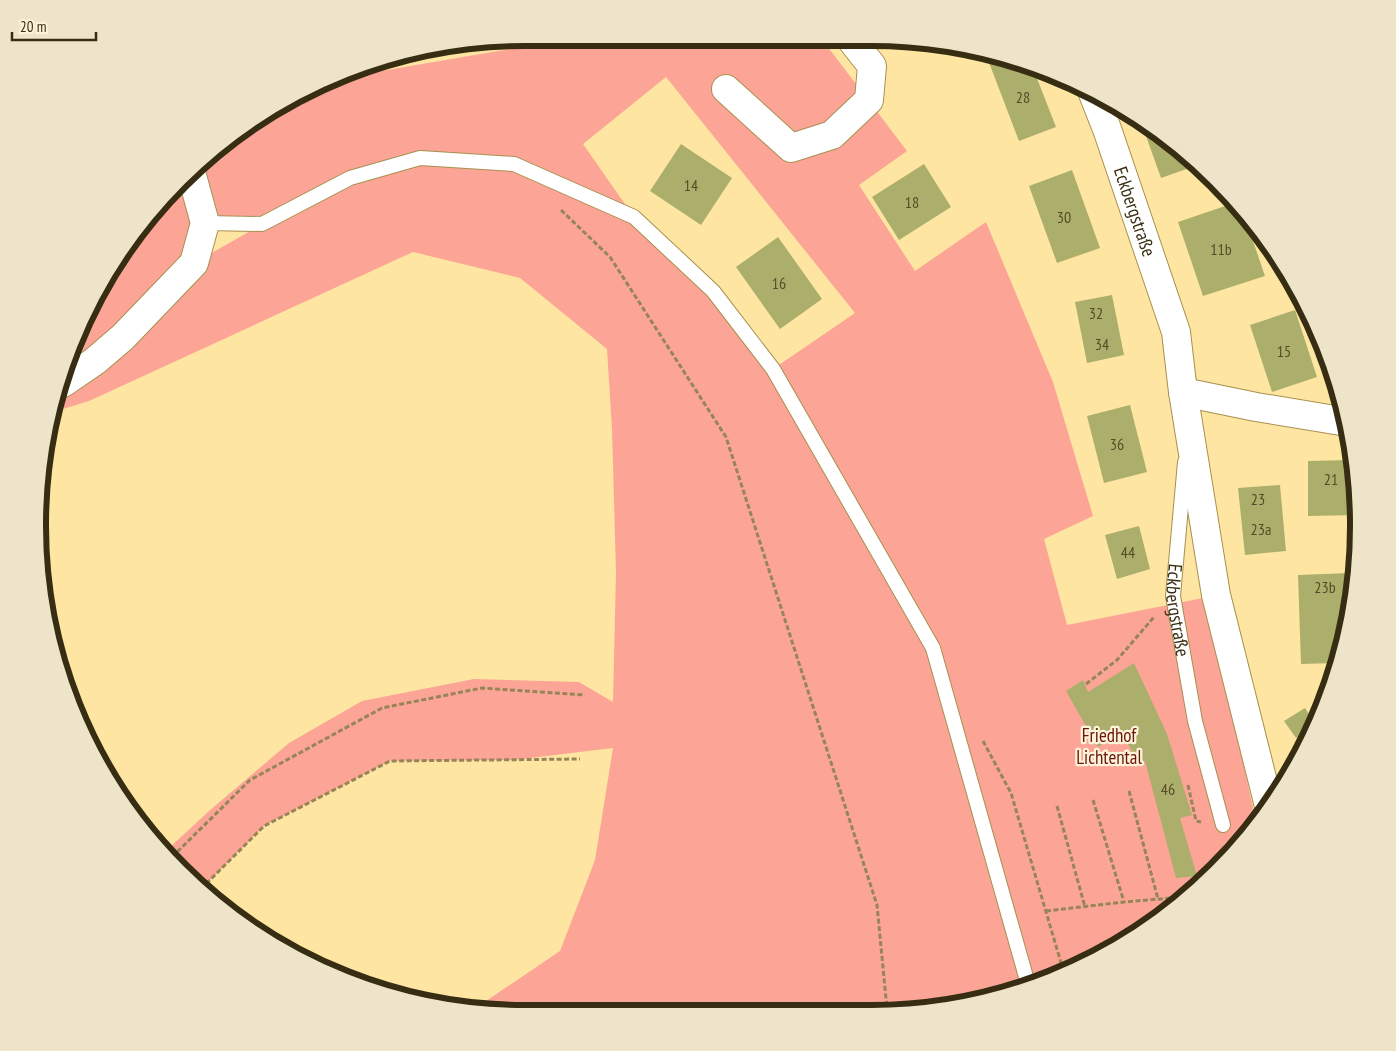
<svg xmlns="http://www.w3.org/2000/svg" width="1396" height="1051" viewBox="0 0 1396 1051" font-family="'PT Sans Narrow',sans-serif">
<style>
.green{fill:#fca596;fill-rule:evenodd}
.building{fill:#acae6b}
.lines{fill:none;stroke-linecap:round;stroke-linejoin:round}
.service-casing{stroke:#a7904f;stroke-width:16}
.minor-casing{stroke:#a7904f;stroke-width:30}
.path{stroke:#968557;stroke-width:3;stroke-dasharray:5 2.5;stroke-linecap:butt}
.service{stroke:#fff;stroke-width:14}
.minor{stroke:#fff;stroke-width:28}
.labels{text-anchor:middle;stroke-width:4.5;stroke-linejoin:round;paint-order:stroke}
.number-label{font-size:16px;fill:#544d28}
.street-label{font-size:19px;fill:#372d12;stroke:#fef4da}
.park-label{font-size:19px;fill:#69140c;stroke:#fef4da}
.rim{fill:none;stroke:#372d12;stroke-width:6}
</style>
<rect width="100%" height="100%" fill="#fee6a2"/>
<path class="green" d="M 575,38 L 821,38 L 907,151 L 859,185 L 915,271 L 986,222 L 1053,382 L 1093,516 L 1044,539 L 1067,625 L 1203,598 L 1230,703 L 1256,821 L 1216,870 L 1142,931 L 1057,976 L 934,1009 L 483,1009 L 486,1001 L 560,951 L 595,860 L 613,748 L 514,760 L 390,761 L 264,826 L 201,889 L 167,850 L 209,811 L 289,743 L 362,701 L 474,679 L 579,682 L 613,702 L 616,572 L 612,429 L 607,349 L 520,278 L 413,252 L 89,401 L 53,412 L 88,309 L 180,181 L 281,103 L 325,85 L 387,70 ZM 666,77 L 855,313 L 773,369 L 713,291 L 634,217 L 583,144 ZM 205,224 L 261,225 L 194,263 Z"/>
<path class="building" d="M 985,52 L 997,54 L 1033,68 L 1056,127 L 1019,141 Z
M 1141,122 L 1167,138 L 1198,165 L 1161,178 Z
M 681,144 L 732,178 L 701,225 L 650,191 Z
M 924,164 L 951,207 L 899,240 L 872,197 Z
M 1072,170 L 1100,248 L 1057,263 L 1029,186 Z
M 1234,203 L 1244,215 L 1265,276 L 1203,296 L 1178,222 Z
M 778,237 L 822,299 L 780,329 L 736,267 Z
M 1112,295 L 1124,355 L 1087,363 L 1075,302 Z
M 1295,310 L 1317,377 L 1272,392 L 1250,325 Z
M 1130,405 L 1147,472 L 1104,483 L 1087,416 Z
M 1352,460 L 1356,515 L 1308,516 L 1308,461 Z
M 1280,485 L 1286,551 L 1245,555 L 1238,488 Z
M 1139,526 L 1150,569 L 1117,579 L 1105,535 Z
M 1350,573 L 1351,600 L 1349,620 L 1336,663 L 1301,664 L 1298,575 Z
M 1134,663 L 1167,734 L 1192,815 L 1180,818 L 1197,876 L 1176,878 L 1145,761 L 1139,763 L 1121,732 L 1098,747 L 1066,691 L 1083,680 L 1088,692 Z
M 1305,708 L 1315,724 L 1314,727 L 1296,738 L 1284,721 Z"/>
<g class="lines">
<g class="service-casing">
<g id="service">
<path d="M 205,223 L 262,224 L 350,178 L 420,158 L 514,164 L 634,217 L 713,291 L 773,369 L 933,648 L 1028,984"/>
<path id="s1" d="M 1185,462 L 1173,596 L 1195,721 L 1223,825"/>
</g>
</g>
<g class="minor-casing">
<g id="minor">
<path d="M 726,89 L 791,148 L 832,135 L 869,100 L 872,66 L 850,38"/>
<path id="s2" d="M 1092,91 L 1107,129 L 1176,332 L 1183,392 L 1216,595 L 1269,806"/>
<path d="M 63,383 L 95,361 L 123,337 L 194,263 L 205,223 L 191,172"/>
<path d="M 1183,392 L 1256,407 L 1347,422"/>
</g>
</g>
<path class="path" d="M 561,210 L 610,257 L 726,437 L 877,905 L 887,1009
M 1086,684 L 1117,660 L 1154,617
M 983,741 L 1011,793 L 1064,973
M 1188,785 L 1196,821 L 1201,822
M 1129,791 L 1158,899
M 1093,800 L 1124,902
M 1057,806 L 1085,907
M 1227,845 L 1229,855
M 172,857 L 250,780 L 382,708 L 482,688 L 585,695
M 201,889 L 264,826 L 390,761 L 580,759
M 1046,911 L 1124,902 L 1183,897"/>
<use href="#service" class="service"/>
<use href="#minor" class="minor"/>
</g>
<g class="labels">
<g class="number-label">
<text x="1023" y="103">28</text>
<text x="691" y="191">14</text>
<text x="912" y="208">18</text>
<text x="1064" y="223">30</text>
<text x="1221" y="255">11b</text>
<text x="779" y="289">16</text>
<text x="1096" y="319">32</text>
<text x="1102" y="350">34</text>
<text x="1284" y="357">15</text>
<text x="1117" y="450">36</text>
<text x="1331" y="485">21</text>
<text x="1258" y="505">23</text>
<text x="1261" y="535">23a</text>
<text x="1128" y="558">44</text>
<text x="1325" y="593">23b</text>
<text x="1168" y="795">46</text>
</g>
<g class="street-label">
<text dy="7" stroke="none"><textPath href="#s2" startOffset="128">Eckbergstraße</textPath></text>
<text dy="7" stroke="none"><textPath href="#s1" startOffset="149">Eckbergstraße</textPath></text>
</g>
<g class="park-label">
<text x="1109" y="742">Friedhof<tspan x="1109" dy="22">Lichtental</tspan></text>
</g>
</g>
<path d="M0 0H1396V1051H0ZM525 46H871A479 479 0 0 1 1350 525V526A479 479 0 0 1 871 1005H525A479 479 0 0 1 46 526V525A479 479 0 0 1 525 46Z" fill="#eee4ca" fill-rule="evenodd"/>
<path class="rim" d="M525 46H871A479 479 0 0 1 1350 525V526A479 479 0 0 1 871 1005H525A479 479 0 0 1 46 526V525A479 479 0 0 1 525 46Z"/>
<path d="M12 32v8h84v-8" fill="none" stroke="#372d12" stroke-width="2.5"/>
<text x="20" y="32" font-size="15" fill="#372d12" stroke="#fef4da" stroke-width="4" paint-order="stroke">20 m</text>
</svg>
